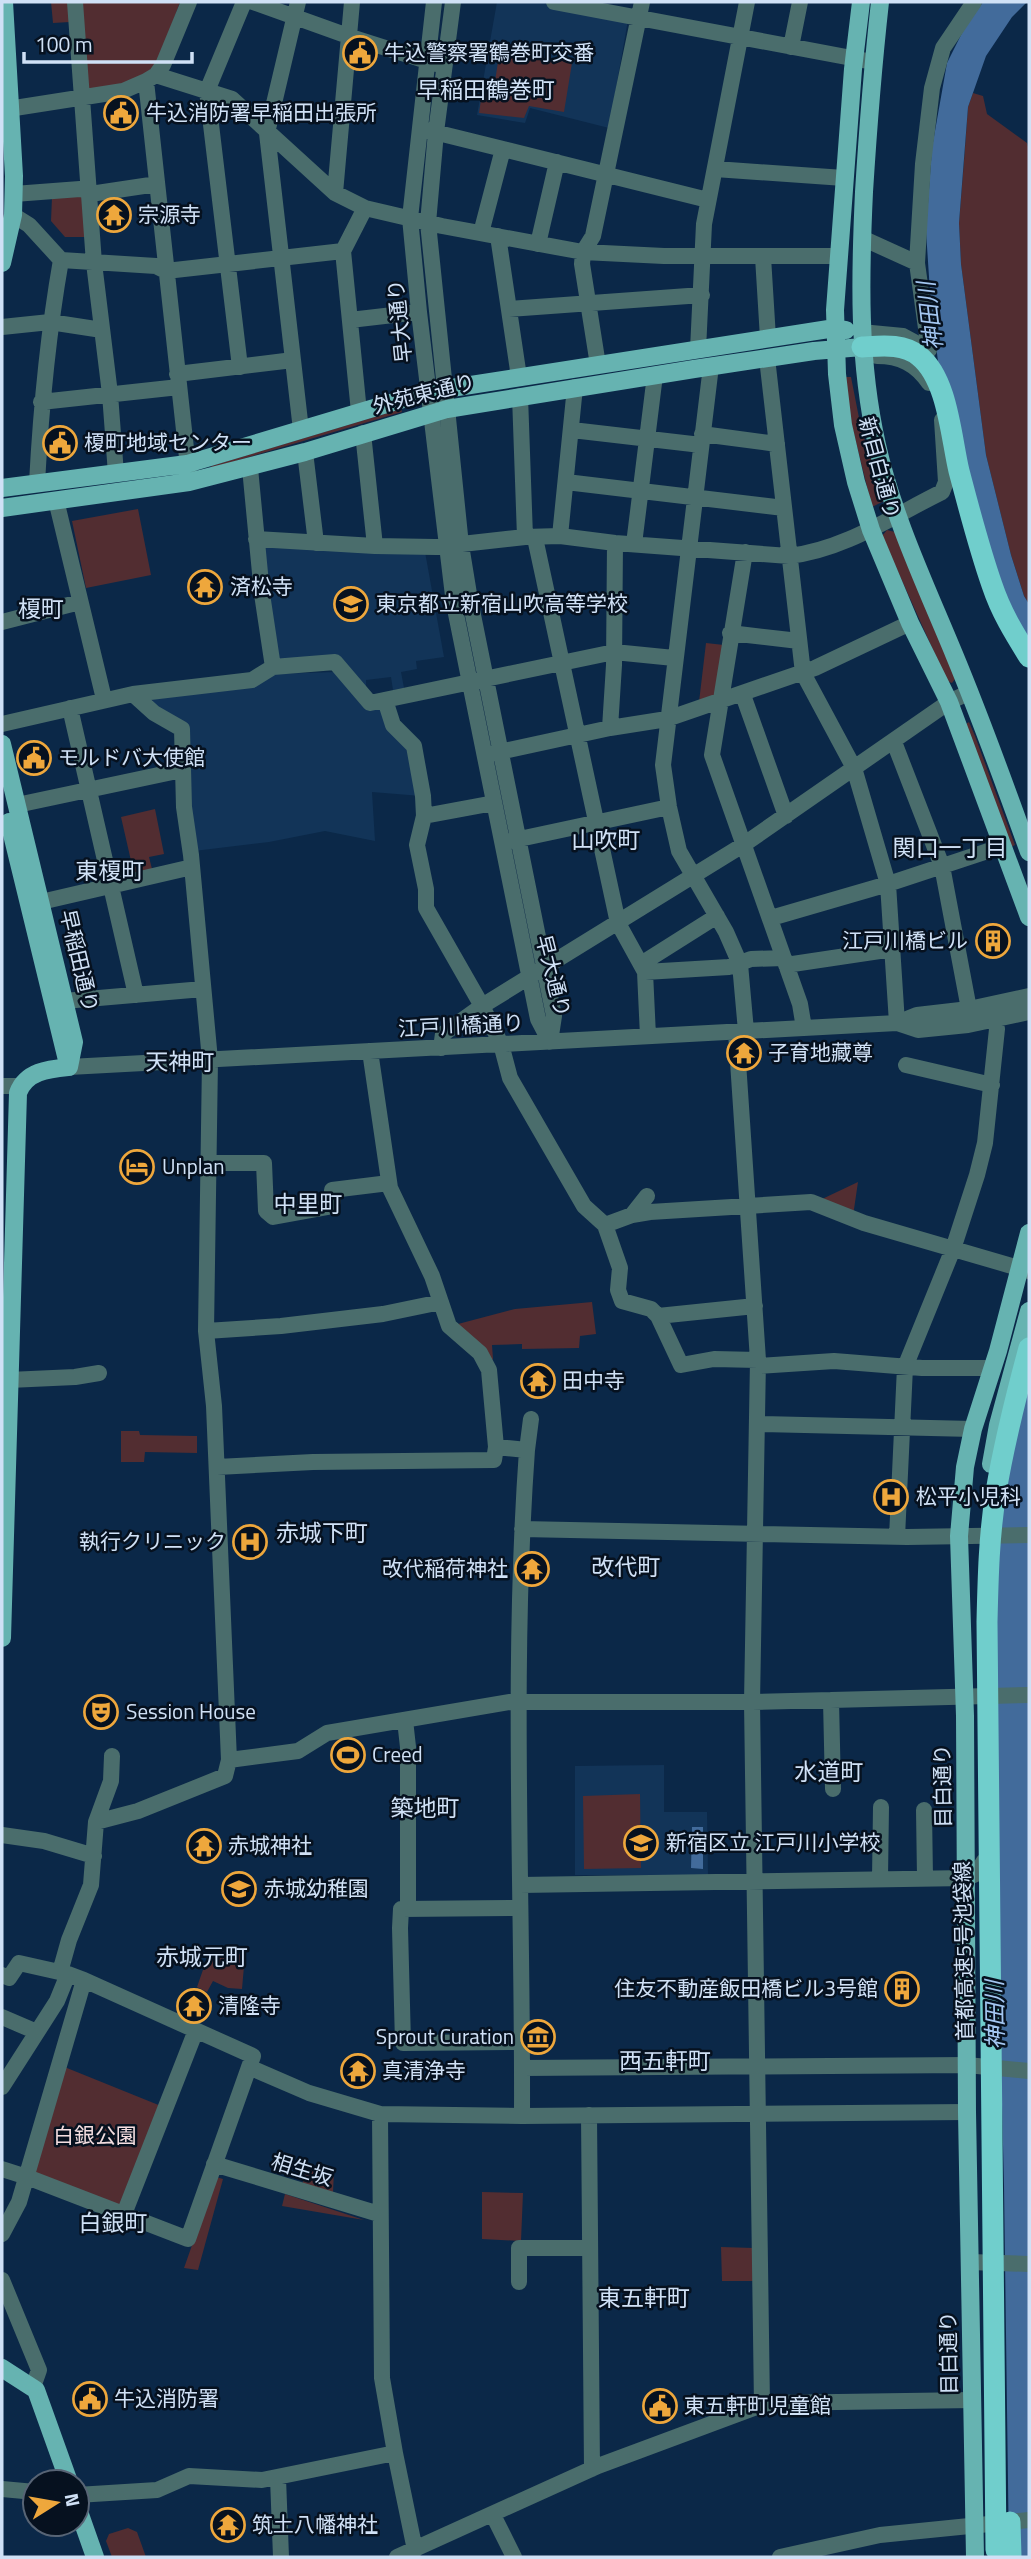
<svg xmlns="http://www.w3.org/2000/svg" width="1031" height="2559" viewBox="0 0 1031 2559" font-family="'Titillium Web','Noto Sans JP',sans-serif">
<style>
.built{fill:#123458}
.green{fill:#522d31}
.water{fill:#426b9b}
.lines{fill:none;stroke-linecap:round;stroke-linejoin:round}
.minor{stroke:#4a6d6c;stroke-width:16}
.major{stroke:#66b3b1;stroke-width:18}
.highway{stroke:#70cecc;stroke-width:21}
.highway-bridge{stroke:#70cecc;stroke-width:21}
.labels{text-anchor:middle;stroke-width:5;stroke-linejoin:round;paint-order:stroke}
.poi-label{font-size:21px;fill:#d0e1f6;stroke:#06111f;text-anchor:start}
.street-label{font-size:21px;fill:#d0e1f6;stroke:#06111f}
.park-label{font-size:21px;fill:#f4dee0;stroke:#06111f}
.neighbourhood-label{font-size:23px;fill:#d0e1f6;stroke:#06111f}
.water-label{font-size:23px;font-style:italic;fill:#a4c7f2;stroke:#06111f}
</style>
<rect width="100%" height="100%" fill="#0b2848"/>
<path class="built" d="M 497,2 L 539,2 L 628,20 L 609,128 L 530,108 L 525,123 L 477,115 Z
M 260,547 L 425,552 L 444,657 L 416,661 L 417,669 L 401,672 L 404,688 L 393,690 L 391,677 L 366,680 L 366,687 L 334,655 L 277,662 Z
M 335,672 L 364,708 L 380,710 L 394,731 L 411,755 L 421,796 L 372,792 L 375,841 L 325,831 L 269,842 L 194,851 L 186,725 L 153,706 L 152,698 L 275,674 Z
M 664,1765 L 664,1812 L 707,1812 L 708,1875 L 575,1875 L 575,1766 Z"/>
<path class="green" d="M 51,2 L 69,2 L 70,22 L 53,23 Z
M 80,2 L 180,2 L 156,69 L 120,86 L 84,91 Z
M 500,49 L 572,63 L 564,112 L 529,106 L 524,118 L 479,113 L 482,93 L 493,94 Z
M 973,93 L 983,96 L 987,114 L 1027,143 L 1029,151 L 1029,604 L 1024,596 L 1011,555 L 986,455 L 961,264 L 959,223 L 964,161 L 968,107 Z
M 83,196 L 86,237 L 65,237 L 51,221 L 52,197 Z
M 845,377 L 851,377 L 861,428 L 884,501 L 872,507 L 850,418 Z
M 401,409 L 402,412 L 212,468 L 211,466 Z
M 138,509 L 151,575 L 86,588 L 72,521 Z
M 887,530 L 895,532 L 951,664 L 955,679 L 952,683 L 947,681 L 882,536 Z
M 706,643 L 724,645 L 714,697 L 699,702 Z
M 969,722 L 975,736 L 1015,845 L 1011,847 L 966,724 Z
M 155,809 L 164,854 L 149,857 L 152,869 L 134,874 L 121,817 Z
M 858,1182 L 853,1216 L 820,1200 Z
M 592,1302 L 596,1334 L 580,1336 L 579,1348 L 522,1349 L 522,1344 L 492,1345 L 493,1359 L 489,1361 L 458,1324 L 515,1309 Z
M 121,1431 L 139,1431 L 140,1435 L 197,1436 L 197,1453 L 145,1452 L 144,1462 L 121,1462 Z
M 640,1794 L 641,1868 L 584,1869 L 583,1796 Z
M 213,1950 L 245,1955 L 242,1989 L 228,1988 L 213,1981 L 207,1992 L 197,1987 L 205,1964 L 209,1961 Z
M 62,2066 L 161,2106 L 121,2208 L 31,2172 Z
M 307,2166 L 334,2170 L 333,2193 L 302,2185 Z
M 216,2177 L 223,2179 L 198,2270 L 184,2268 Z
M 482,2192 L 523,2193 L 521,2241 L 482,2239 Z
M 285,2194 L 364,2220 L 282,2206 Z
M 721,2247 L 754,2248 L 755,2281 L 722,2281 Z
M 128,2528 L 137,2532 L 146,2557 L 112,2557 L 106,2541 L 109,2534 Z"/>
<path class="water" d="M 983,2 L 1027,2 L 1012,17 L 986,56 L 968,107 L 959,223 L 961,264 L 986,455 L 1011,555 L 1024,596 L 1029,604 L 1029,665 L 998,618 L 938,362 L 930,292 L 926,231 L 932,148 L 947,63 L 964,29 Z
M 1029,1382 L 1029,2557 L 1009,2557 L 1004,2185 L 995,1821 L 996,1550 L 1006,1476 Z
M 692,1827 L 703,1827 L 703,1869 L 691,1868 Z"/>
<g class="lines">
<path class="minor" d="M 75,2 L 94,263 L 110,394 L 116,474
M 253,2 L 348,36 L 436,64
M 298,2 L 267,133 L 301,430
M 434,2 L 410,218 L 419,312 L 454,604 L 538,1019 L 550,1042
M 453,2 L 436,132 L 428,223 L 461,545 L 470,600 L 554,1016 L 550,1042
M 554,2 L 873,62
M 791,47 L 800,2
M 156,75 L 232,99 L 335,193 L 365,208 L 442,226 L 583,252 L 664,256 L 838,256
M 146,81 L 189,476
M 2,110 L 123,91 L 146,81 L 156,75 L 163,65 L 189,2
M 426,130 L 708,200
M 715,169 L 844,178
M 335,193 L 352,2
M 14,194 L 80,189 L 97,193 L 157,184
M 13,215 L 29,225 L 61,260 L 156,266 L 166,271 L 343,251 L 365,208
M 481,233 L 503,149
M 498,236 L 519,377
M 862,238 L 917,263
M 538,244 L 557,162
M 343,251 L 359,412
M 763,257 L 768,338
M 509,309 L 702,295
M 350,320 L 419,312
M 2,327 L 50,322 L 102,330
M 861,332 L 903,336 L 929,350 L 917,263 L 923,164 L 932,88 L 943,48 L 974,2
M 698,350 L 704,224 L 747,2
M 877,356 C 900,356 916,364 929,383
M 767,358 L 803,673 L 854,768 L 888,884 L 897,1023
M 598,365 L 582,264 L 583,252 L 593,236 L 642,2
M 711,366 L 663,765 L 669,807 L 679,851 L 726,932 L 740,964 L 746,1031
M 240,367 L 207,91 L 244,2
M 177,374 L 293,360
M 520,396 L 525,537
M 41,402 L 179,387
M 572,430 L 701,445
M 363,433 L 375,546
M 702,434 L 777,444
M 305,452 L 316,543
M 250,468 L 262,594 L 273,667
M 566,482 L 784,508
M 37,483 C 41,408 48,334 61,260
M 56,500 L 104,699
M 560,536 L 575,387
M 535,538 L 618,923 L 645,972 L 648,1036
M 256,539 L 375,546 L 435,547 L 525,537 L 560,536 L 615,543 L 789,556 C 844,550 893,516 942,492 L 946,482 L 942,420
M 634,544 L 655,375
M 745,552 L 712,755 L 800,1004 L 804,1028
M 2,622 L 80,602
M 730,633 L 799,641
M 743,695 L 786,816
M 385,700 L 393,725 L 414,746 L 423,796 L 424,816 L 417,845 L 426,889 L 426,908 L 482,1006 L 443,1034 L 441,1048
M 70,708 L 136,995
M 2,724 L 133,694 L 252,680 L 273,667 L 335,662 L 370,703 L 614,652 L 674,658
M 610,728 L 614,665 L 615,543
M 894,742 L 942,866 L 969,1009
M 490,754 L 610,728 L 667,719 L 815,668 L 910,623
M 17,805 L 182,770
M 424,816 L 494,803
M 510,841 L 669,807
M 41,902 L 192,867
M 771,918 L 888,884 L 1003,846
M 641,964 L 717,916
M 786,965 L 893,949
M 645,972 L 729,967 L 751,959 L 784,958
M 64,1001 L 203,989
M 897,1023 L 918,1030 L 968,1025 L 1029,1012
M 736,1032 L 758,1360 L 752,1702 L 762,2405
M 370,1051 L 390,1188 L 432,1276 L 449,1326 L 480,1353 L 489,1370 L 496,1447 L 527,1450 C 511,1672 523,1894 522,2116
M 906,1065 L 992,1085
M 69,1067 L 897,1023 L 917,1015 L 969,1009 L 1029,996
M 2,1086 L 20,1086
M 209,1163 L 264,1163 L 266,1211 L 273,1217 L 328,1207 L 333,1201 L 332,1190 L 389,1183
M 632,1215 L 647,1196
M 605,1225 L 632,1215 L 650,1212 L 811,1202 L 864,1223 L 1029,1271
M 658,1316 L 755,1306
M 206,1331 L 281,1326 L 383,1314 L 441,1302
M 758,1360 L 714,1359 L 681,1365 L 658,1316 L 651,1309 L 622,1301 L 618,1290 L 620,1268 L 605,1225 L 584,1206 L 510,1078 L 501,1044 L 482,1006 L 743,845 L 949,702 L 970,692
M 758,1366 L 834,1361 L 922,1368 L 992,1368
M 9,1380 L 75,1377 L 99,1373
M 759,1424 L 973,1429
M 527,1450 L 531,1419
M 217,1467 L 313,1462 L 494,1460 L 496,1447
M 522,1529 L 907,1537 L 1029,1535
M 897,1537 L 905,1367 L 953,1249 L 977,1175 L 985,1143 L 997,1029 L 995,1020
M 831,1700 L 833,1789
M 405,1720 L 408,1747 L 408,1908
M 229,1760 L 298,1751 L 327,1733 L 510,1702 L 752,1702 L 1029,1695
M 924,1810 L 925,1878
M 96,1822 L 138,1811 L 225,1776 L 229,1760 L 214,1406 L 206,1331 L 210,1060 L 191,855 L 184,807 L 182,729 L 154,713 L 133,694
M 2,1835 L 44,1841 L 94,1856
M 880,1878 L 881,1807
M 520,1885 L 967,1878 L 976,1874 L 984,1861
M 520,1908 L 401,1909 L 400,1928 L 403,2043 L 521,2042
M 60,1972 L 69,1940 L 91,1885 L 96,1822 L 111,1781 L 112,1756
M 2,1975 L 9,1978 L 19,1963 L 68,1974 L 84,1980 L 253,2056 L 188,2239 L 27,2177 L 2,2169
M 2,2017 L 37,2032
M 249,2067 L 309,2093 L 380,2114 L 522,2116 L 967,2112
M 522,2068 L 967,2065 L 1029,2071
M 2,2087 L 57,2001 L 68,1974
M 380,2114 L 382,2378 L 395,2453 L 415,2550
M 589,2115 L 592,2469
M 214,2164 L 379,2214
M 124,2214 L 196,2030
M 2,2234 L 19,2202 L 84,1980
M 970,2262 L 1029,2264
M 2,2280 L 39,2370 L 33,2387
M 519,2282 L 519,2248 L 589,2248
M 278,2478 L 281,2557
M 2,2489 L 35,2492
M 77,2495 L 157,2490 L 189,2476 L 262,2480 L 395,2453
M 493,2515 L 514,2557
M 397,2557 L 598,2466 L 762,2405 L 770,2403 L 973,2400
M 780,2557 L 880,2535 L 1029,2520"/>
<path class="major" d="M 861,2 L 853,69 L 835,310 L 837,374 L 843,425 L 856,482 L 871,530 L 910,623 L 949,702 L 1029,917
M 880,2 C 873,65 868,128 864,192 C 860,277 858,361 877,445 C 893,517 926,586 954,654 C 981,719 1005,785 1029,852
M 2,263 L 13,215 L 14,176 L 4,2
M 2,488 L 187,464 L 407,398 L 445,389 L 835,328 L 846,330
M 2,508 L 189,482 L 305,452 L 447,409 L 694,369 L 814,351 L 862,347
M 2,744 L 74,1042 L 69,1067
M 9,822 L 68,1064
M 991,1464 L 998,1425 L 1029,1311
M 2,1638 L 18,1093 C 26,1071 49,1069 69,1067
M 2,2368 L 36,2390 L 69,2482
M 77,2506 L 95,2557
M 975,2557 L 967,2112 L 965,1716 L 959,1536 L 965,1467 L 973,1429 L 998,1351 L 1029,1233"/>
<path class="highway" d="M 862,347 C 881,346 903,343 919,356 C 948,379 951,438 959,471 C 969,509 979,548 992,585 C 1001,612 1014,633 1029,657"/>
<path class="highway-bridge" d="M 1010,2522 L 1011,2557
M 996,2550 L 987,1622 C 988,1578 989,1535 996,1492 C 1004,1443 1016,1396 1029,1348"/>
</g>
<defs>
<g id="civic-ring" transform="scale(1.75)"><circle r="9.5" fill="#06111f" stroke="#eea73c" stroke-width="1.5"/><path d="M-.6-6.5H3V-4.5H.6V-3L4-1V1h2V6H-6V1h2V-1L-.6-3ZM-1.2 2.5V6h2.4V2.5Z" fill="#eea73c"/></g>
<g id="temple-ring" transform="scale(1.75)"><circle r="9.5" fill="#06111f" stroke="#eea73c" stroke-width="1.5"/><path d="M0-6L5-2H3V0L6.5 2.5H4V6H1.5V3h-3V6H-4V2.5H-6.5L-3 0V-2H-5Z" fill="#eea73c"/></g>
<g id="school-ring" transform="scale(1.75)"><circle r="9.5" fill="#06111f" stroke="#eea73c" stroke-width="1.5"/><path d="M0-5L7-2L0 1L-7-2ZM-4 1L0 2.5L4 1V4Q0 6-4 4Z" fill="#eea73c"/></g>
<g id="building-ring" transform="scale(1.75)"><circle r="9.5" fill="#06111f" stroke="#eea73c" stroke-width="1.5"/><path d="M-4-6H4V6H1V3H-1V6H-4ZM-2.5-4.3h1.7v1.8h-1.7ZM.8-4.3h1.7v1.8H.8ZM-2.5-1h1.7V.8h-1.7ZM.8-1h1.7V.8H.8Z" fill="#eea73c"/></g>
<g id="hotel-ring" transform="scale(1.75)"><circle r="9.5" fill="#06111f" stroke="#eea73c" stroke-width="1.5"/><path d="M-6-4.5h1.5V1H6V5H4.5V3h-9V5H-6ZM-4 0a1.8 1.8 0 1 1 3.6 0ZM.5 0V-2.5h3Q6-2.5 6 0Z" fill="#eea73c"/></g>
<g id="hospital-ring" transform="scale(1.75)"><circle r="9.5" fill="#06111f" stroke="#eea73c" stroke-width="1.5"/><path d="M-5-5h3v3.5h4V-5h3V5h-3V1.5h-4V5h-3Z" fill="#eea73c"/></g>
<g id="theatre-ring" transform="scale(1.75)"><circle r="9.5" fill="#06111f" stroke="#eea73c" stroke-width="1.5"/><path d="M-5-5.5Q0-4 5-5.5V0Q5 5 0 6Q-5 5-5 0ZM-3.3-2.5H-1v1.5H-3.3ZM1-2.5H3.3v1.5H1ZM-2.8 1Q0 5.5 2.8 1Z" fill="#eea73c"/></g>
<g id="stadium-ring" transform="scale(1.75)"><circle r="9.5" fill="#06111f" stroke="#eea73c" stroke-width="1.5"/><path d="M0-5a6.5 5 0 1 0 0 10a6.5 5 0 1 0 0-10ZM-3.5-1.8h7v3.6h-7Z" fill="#eea73c"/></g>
<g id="museum-ring" transform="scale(1.75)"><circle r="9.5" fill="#06111f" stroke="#eea73c" stroke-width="1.5"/><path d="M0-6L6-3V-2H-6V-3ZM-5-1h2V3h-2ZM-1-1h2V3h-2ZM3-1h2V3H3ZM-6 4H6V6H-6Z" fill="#eea73c"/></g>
</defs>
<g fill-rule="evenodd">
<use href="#civic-ring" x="360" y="53"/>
<use href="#civic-ring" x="121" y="113"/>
<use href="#temple-ring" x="114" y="215"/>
<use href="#civic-ring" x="60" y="443"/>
<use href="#temple-ring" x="205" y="587"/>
<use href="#school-ring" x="351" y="604"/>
<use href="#civic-ring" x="34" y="758"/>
<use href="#building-ring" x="993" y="941"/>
<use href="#temple-ring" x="744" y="1053"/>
<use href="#hotel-ring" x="137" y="1167"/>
<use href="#temple-ring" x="538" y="1381"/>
<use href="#hospital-ring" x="891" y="1497"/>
<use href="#hospital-ring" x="250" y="1542"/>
<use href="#temple-ring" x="532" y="1569"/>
<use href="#theatre-ring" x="101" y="1712"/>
<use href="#stadium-ring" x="348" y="1755"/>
<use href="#school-ring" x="641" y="1843"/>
<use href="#temple-ring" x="204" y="1846"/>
<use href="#school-ring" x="239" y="1889"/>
<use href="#building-ring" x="902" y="1989"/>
<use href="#temple-ring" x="194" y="2006"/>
<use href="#museum-ring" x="538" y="2037"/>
<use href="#temple-ring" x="358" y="2071"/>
<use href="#civic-ring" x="90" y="2399"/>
<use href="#civic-ring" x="660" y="2406"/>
<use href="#temple-ring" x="228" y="2525"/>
</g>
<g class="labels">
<g class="poi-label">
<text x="384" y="60">牛込警察署鶴巻町交番</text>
<text x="146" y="120">牛込消防署早稲田出張所</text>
<text x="138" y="222">宗源寺</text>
<text x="84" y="450">榎町地域センター</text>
<text x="230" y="594">済松寺</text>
<text x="376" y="611">東京都立新宿山吹高等学校</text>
<text x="58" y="765">モルドバ大使館</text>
<text x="968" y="948" text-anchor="end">江戸川橋ビル</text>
<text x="768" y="1060">子育地藏尊</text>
<text x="162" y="1174">Unplan</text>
<text x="562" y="1388">田中寺</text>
<text x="916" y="1504">松平小児科</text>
<text x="226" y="1549" text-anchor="end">執行クリニック</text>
<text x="508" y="1576" text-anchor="end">改代稲荷神社</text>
<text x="126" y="1719">Session House</text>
<text x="372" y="1762">Creed</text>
<text x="666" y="1850">新宿区立 江戸川小学校</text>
<text x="228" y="1853">赤城神社</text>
<text x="264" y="1896">赤城幼稚園</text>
<text x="878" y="1996" text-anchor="end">住友不動産飯田橋ビル3号館</text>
<text x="218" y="2013">清隆寺</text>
<text x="514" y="2044" text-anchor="end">Sprout Curation</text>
<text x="382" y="2078">真清浄寺</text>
<text x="114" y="2406">牛込消防署</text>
<text x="684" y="2413">東五軒町児童館</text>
<text x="252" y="2532">筑土八幡神社</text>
</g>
<g class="street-label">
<text transform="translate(400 321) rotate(-96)" y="7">早大通り</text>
<text transform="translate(424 394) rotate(-14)" y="7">外苑東通り</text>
<text transform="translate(879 468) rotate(75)" y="7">新目白通り</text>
<text transform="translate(79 961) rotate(77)" y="7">早稲田通り</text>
<text transform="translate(553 976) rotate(76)" y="7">早大通り</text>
<text transform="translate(461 1026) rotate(-3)" y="7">江戸川橋通り</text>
<text transform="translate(943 1786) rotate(-91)" y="7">目白通り</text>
<text transform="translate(964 1951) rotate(-91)" y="7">首都高速5号池袋線</text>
<text transform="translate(302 2170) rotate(17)" y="7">相生坂</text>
<text transform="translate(949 2353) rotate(-91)" y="7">目白通り</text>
</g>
<g class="park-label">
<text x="95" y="2143">白銀公園</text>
</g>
<g class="neighbourhood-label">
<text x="486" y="98">早稲田鶴巻町</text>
<text x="41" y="617">榎町</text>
<text x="606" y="848">山吹町</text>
<text x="950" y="856">関口一丁目</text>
<text x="110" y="879">東榎町</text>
<text x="180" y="1070">天神町</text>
<text x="308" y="1212">中里町</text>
<text x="322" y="1541">赤城下町</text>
<text x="626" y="1575">改代町</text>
<text x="829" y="1780">水道町</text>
<text x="425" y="1816">築地町</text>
<text x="202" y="1965">赤城元町</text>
<text x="665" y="2069">西五軒町</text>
<text x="113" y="2231">白銀町</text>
<text x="644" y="2306">東五軒町</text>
</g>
<g class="water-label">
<text transform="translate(930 316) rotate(-97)" y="8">神田川</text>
<text transform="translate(995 2015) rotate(-91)" y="8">神田川</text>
</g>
</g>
<rect width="1031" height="2559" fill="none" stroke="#d0e1f6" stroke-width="7"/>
<g transform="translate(56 2503) rotate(79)"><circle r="33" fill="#06111f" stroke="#576475" stroke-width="2"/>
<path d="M0-5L12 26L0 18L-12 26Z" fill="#eea73c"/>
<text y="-10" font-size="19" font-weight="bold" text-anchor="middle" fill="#d0e1f6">N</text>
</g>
<path d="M24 52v10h168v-10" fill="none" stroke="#d0e1f6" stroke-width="3.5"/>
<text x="35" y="52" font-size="21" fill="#d0e1f6" stroke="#06111f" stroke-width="5" paint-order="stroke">100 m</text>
</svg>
